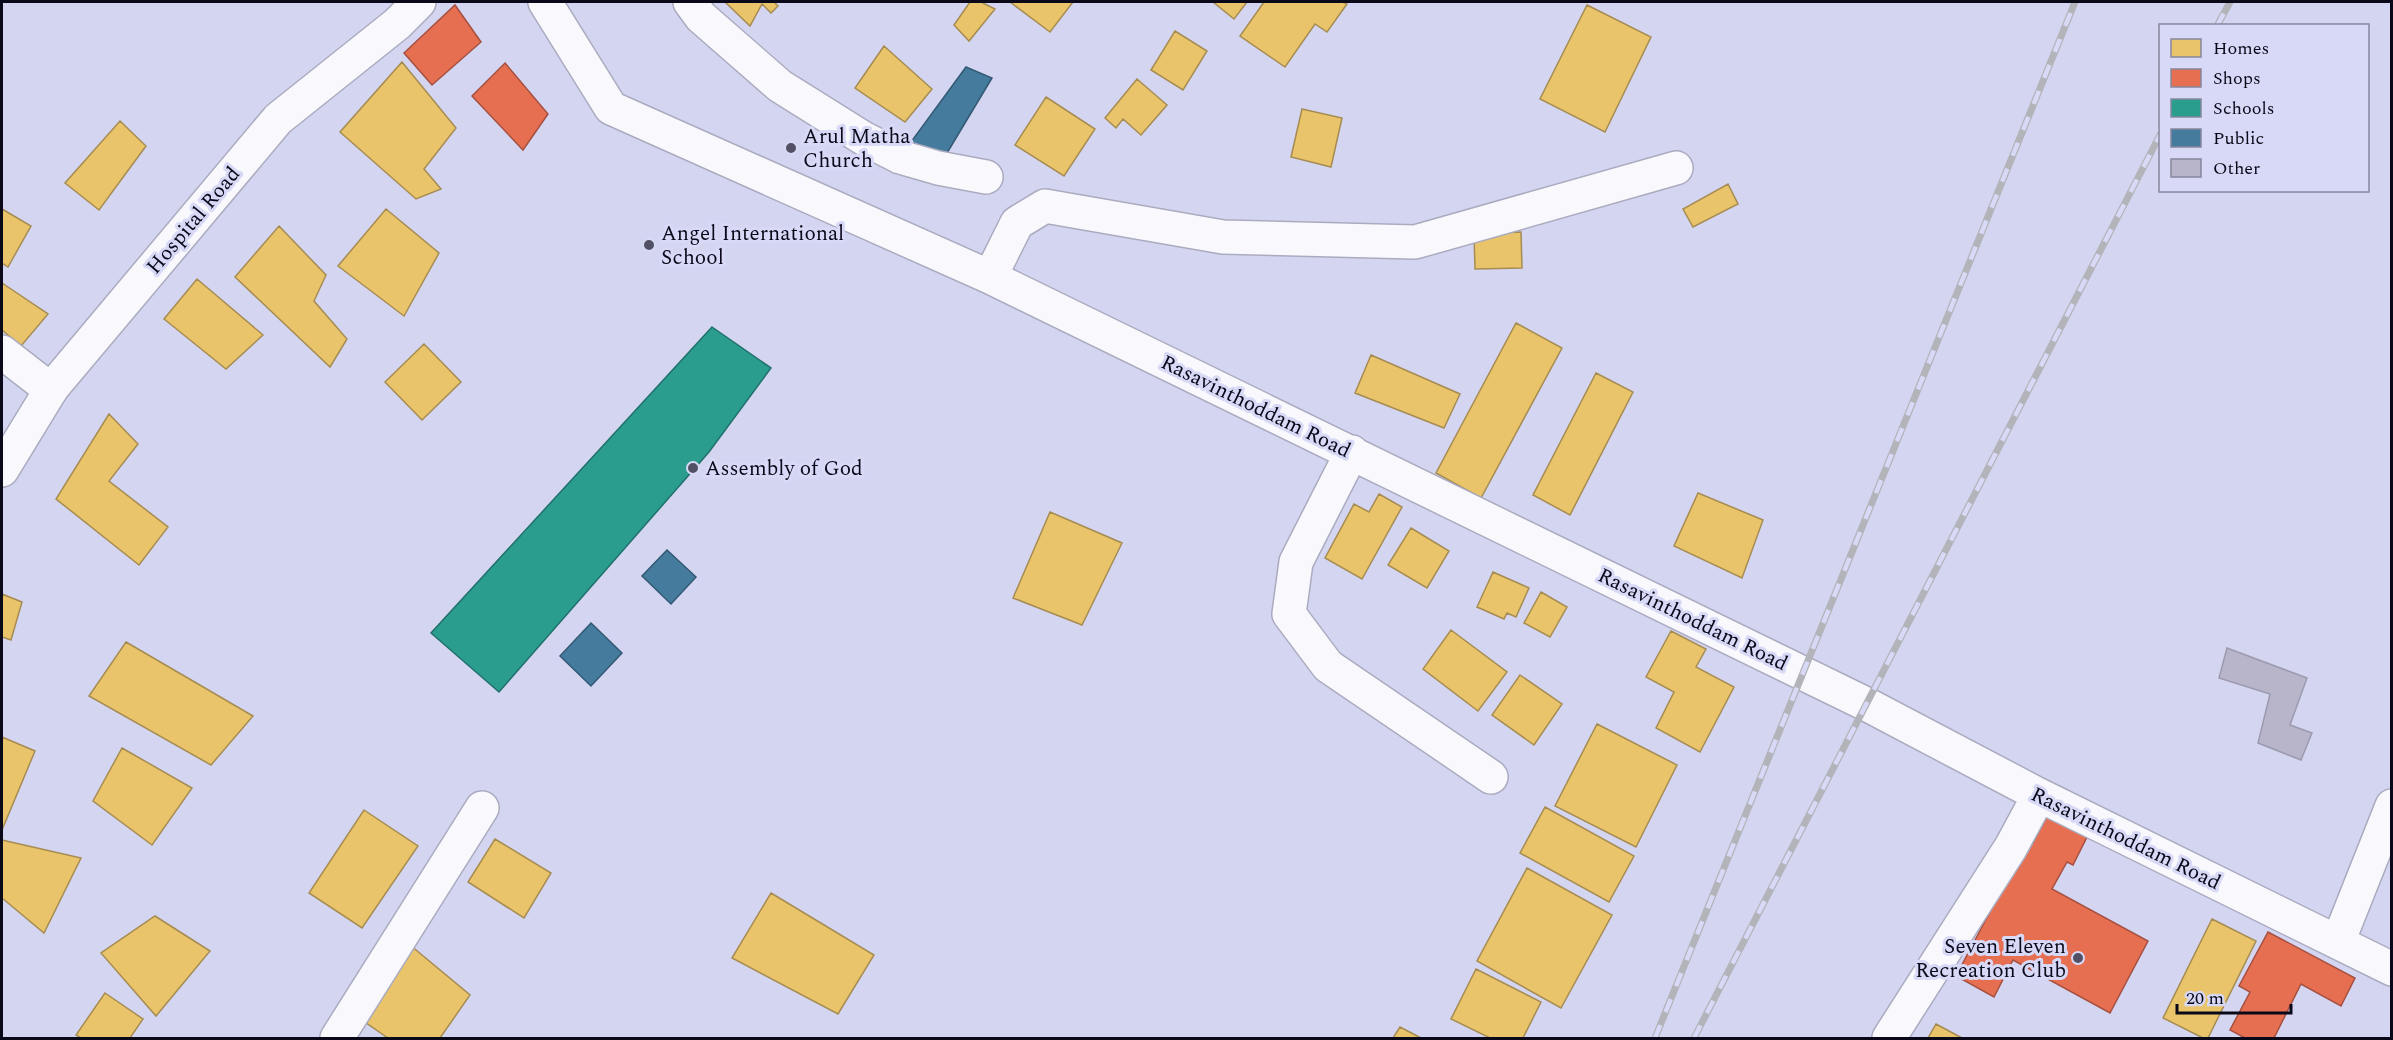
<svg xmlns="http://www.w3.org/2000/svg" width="2393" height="1040" viewBox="0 0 2393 1040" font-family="Spectral,serif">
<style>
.homes{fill:#e9c46a;stroke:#a68c52;stroke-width:1.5}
.shops{fill:#e76f51;stroke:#a55040;stroke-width:1.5}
.schools{fill:#2a9d8f;stroke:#20716c;stroke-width:1.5}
.public{fill:#457b9d;stroke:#335975;stroke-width:1.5}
.building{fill:#b8b5ca;stroke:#9c9aae;stroke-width:1.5}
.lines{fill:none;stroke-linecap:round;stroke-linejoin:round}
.minor-casing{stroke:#ababc0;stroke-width:36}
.tertiary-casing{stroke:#ababc0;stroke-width:36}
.minor{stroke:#f9f9fd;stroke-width:33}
.tertiary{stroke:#f9f9fd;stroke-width:33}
.rail-casing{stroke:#b3b3ba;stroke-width:7}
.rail{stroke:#d8d9f7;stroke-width:4.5;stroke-dasharray:14;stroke-linecap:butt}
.poi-dot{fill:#515064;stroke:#d8d9f7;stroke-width:2}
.labels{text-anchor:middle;stroke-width:6;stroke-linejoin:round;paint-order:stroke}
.poi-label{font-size:21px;fill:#0a0919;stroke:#d8d9f7;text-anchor:start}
.street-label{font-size:21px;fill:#0a0919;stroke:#d8d9f7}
</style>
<rect width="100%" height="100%" fill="#d4d5f0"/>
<path class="homes" d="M 725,2 L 774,2 L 778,6 L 771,13 L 762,4 L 750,26 Z
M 970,2 L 981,2 L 995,9 L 969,41 L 954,25 Z
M 1010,2 L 1073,2 L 1050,32 Z
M 1213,2 L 1247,2 L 1234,19 Z
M 1264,2 L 1343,2 L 1347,4 L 1327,32 L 1315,24 L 1285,67 L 1240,36 Z
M 1587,5 L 1651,37 L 1605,132 L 1540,99 Z
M 1175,31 L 1207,51 L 1183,90 L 1151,70 Z
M 884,46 L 932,89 L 905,122 L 855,88 Z
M 402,62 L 456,128 L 424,169 L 441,189 L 416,199 L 340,132 Z
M 1137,79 L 1167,105 L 1141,135 L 1123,119 L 1116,128 L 1105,118 Z
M 1046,97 L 1095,129 L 1064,176 L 1015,145 Z
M 1302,109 L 1342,118 L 1331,167 L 1291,157 Z
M 120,121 L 146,146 L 99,210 L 65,183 Z
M 1728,184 L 1738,204 L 1693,227 L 1683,209 Z
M 2,209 L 31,226 L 8,267 L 2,263 Z
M 386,209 L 439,253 L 404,316 L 338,266 Z
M 279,226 L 326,275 L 314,301 L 347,339 L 330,367 L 235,277 Z
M 1521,232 L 1522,268 L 1475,269 L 1474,234 Z
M 197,279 L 263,335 L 226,369 L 164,319 Z
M 2,283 L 48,314 L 21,346 L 2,330 Z
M 1516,323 L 1562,348 L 1481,498 L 1436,473 Z
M 424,344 L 461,382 L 422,420 L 385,382 Z
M 1371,355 L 1460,394 L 1444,428 L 1355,393 Z
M 1596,373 L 1633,392 L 1570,515 L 1533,495 Z
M 109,414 L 138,444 L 109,481 L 168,527 L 139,565 L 56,499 Z
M 1698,493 L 1763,520 L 1742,578 L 1674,546 Z
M 1379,494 L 1402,507 L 1362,579 L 1325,558 L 1354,504 L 1369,512 Z
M 1050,512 L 1122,543 L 1082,625 L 1013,598 Z
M 1411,528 L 1449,551 L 1427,588 L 1388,565 Z
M 1493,572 L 1529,588 L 1516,617 L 1507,613 L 1504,619 L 1477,607 Z
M 1541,592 L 1567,607 L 1550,637 L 1524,623 Z
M 2,594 L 22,602 L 11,640 L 2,637 Z
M 1451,630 L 1507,672 L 1478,711 L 1423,669 Z
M 1671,631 L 1706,649 L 1696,667 L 1734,687 L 1700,752 L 1656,728 L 1674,692 L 1646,677 Z
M 126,642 L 253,716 L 211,765 L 89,696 Z
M 1520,675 L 1562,704 L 1534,745 L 1492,715 Z
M 1597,724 L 1677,765 L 1636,847 L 1555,806 Z
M 2,737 L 35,751 L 2,830 Z
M 122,748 L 192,788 L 152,845 L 93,801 Z
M 1545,807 L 1634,856 L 1609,902 L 1520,853 Z
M 364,810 L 418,846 L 362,928 L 309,893 Z
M 495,839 L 551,873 L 524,918 L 468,882 Z
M 2,840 L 81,858 L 44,933 L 2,898 Z
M 1527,868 L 1612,915 L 1561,1008 L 1477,961 Z
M 771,893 L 874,955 L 838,1014 L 732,958 Z
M 155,916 L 210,951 L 156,1016 L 101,953 Z
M 2212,919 L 2256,941 L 2208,1038 L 2203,1038 L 2163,1018 Z
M 410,945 L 470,995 L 440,1038 L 388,1038 L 359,1018 Z
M 1476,969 L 1541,1002 L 1523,1038 L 1490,1038 L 1451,1019 Z
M 105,993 L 143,1019 L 130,1038 L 81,1038 L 76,1035 Z
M 1936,1024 L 1962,1038 L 1928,1038 Z
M 1400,1027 L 1421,1038 L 1393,1038 Z"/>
<path class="shops" d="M 455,5 L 481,42 L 432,85 L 404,53 Z
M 505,63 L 548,114 L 523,150 L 472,96 Z
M 2047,816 L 2087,837 L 2073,865 L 2067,862 L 2052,889 L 2148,941 L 2110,1013 L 2013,960 L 1994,997 L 1956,976 L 2028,840 L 2033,843 Z
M 2268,932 L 2355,978 L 2341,1006 L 2301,984 L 2274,1038 L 2245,1038 L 2230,1030 L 2250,992 L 2239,986 Z"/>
<path class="schools" d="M 712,327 L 771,368 L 709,452 L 499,692 L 431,633 Z"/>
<path class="public" d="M 966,67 L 992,78 L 938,168 L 900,157 Z
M 667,550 L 696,577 L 671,604 L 642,576 Z
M 591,623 L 622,653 L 591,686 L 560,656 Z"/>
<path class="building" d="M 2227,648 L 2307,678 L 2290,725 L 2312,733 L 2301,760 L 2258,743 L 2270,694 L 2219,678 Z"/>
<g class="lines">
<g class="minor-casing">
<path id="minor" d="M 545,2 L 611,108 L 990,277 L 1868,705 L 2039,795 L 2392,969
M 690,2 L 701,17 L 780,86 L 863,138 L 900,157 L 938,168 L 986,177
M 990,277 L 1017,223 L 1045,206 L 1223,237 L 1415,242 L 1676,168
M 2,352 L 51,390
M 1352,452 L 1296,562 L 1289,614 L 1328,666 L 1491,777
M 2338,942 L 2392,806
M 337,1038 L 482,808
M 1889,1038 L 2011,847 L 2039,795"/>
</g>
<g class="tertiary-casing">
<path id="tertiary" d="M 2,470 L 52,388 L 278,119 L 397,24 L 419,2"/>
</g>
<use href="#minor" class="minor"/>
<use href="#tertiary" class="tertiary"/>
<g class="rail-casing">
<path id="rail" d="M 2217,26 L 2230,2
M 1655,1038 L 2075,2
M 1694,1038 L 2160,135"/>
</g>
<use href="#rail" class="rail"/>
</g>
<g class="poi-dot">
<circle cx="791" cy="148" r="6"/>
<circle cx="649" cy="245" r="6"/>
<circle cx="693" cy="468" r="6"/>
<circle cx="2078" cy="958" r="6"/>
</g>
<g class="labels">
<g class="poi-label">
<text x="803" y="143">Arul Matha<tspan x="803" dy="24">Church</tspan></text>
<text x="661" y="240">Angel International<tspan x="661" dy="24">School</tspan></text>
<text x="705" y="475">Assembly of God</text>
<text x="2066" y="953" text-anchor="end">Seven Eleven<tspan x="2066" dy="24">Recreation Club</tspan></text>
</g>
<g class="street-label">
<text transform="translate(193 220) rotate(-50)" y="7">Hospital Road</text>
<text transform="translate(1256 406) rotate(26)" y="7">Rasavinthoddam Road</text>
<text transform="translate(1693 619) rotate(26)" y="7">Rasavinthoddam Road</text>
<text transform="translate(2126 838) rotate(26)" y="7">Rasavinthoddam Road</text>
</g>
</g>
<rect width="2393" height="1040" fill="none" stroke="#0a0919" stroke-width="6"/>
<rect x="2159" y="24" width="210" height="168" fill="#d8d9f7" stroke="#86869e" stroke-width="1.5"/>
<rect x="2171" y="39" width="30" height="18" fill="#e9c46a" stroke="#86869e" stroke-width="1.5"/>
<text x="2213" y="54" font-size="18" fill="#0a0919">Homes</text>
<rect x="2171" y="69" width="30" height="18" fill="#e76f51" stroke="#86869e" stroke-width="1.5"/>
<text x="2213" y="84" font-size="18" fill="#0a0919">Shops</text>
<rect x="2171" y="99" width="30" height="18" fill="#2a9d8f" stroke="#86869e" stroke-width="1.5"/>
<text x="2213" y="114" font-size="18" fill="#0a0919">Schools</text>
<rect x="2171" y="129" width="30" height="18" fill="#457b9d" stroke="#86869e" stroke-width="1.5"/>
<text x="2213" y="144" font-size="18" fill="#0a0919">Public</text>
<rect x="2171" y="159" width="30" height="18" fill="#b8b5ca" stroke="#86869e" stroke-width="1.5"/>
<text x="2213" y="174" font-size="18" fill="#0a0919">Other</text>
<path d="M2177 1004v9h114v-9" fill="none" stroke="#0a0919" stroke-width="3"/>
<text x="2186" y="1004" font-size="18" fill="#0a0919" stroke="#d8d9f7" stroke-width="4.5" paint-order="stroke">20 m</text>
</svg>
